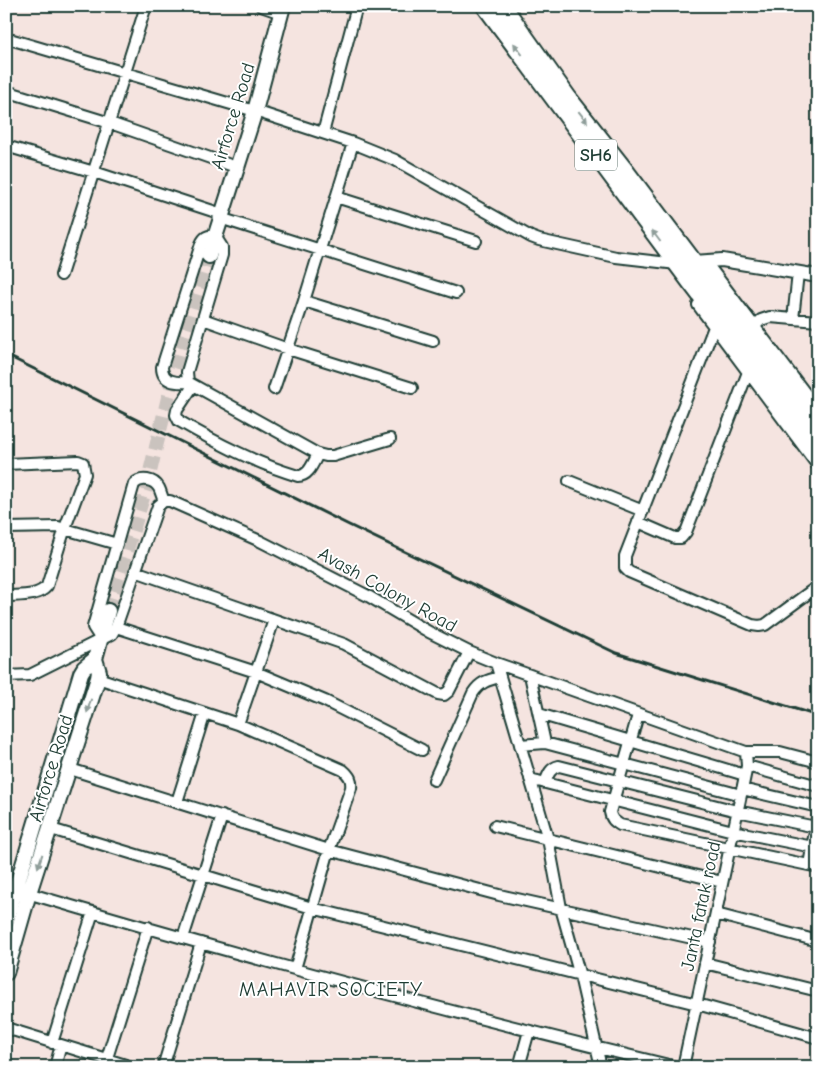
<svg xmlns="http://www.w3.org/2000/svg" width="824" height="1073" viewBox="0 0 824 1073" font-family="'Comic Neue',sans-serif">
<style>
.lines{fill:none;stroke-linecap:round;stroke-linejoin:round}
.secondary-tunnel{stroke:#cac3be;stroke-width:14;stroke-dasharray:14 7;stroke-linecap:butt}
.minor-casing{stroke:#1f3d34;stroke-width:14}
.tertiary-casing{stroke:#1f3d34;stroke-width:16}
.secondary-casing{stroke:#1f3d34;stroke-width:18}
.primary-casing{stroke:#1f3d34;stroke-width:20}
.minor{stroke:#fff;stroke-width:10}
.tertiary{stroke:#fff;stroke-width:12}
.secondary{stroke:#fff;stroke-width:14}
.primary{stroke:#fff;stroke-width:16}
.rail{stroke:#1f3d34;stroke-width:3}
.oneway{fill:#8f9e9a}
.labels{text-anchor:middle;stroke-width:4;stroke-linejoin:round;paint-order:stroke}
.shield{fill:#fff;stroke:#627771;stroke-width:1}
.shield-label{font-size:18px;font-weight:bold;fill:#1f3d34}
.street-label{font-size:19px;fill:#1f3d34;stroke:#fff}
.neighbourhood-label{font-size:20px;letter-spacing:1px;fill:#1f3d34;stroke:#fff}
</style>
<rect width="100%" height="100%" fill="#f5e4e0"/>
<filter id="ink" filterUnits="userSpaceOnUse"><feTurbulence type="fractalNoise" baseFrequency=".02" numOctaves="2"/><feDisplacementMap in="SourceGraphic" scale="10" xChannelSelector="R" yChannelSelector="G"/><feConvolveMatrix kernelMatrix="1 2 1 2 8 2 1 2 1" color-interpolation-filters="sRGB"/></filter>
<g filter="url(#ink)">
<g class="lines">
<path class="secondary-tunnel" d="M 108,611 L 146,488 L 174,373 L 209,256"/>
<g class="minor-casing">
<path id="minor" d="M 261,6 L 281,13
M 6,40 L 13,40 L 255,111 L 353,143 L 395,160 L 531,237 L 539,240 L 616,257 L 677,264
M 6,91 L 110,123 L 236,167
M 323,133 L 357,6
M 6,146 L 94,172 L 222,214
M 336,197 L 476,241
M 220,218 L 456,293
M 705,261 L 818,410
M 61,275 L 146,6
M 304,301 L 433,341
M 698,305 L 818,466
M 203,319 L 288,349 L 412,388
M 793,319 L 798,273
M 714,327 L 625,556 L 625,568 L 629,572 L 752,625 L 759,626 L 765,625 L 818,586
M 754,327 L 761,320 L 770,317 L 818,321
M 188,382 C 176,383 162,382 162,367 L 201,244 C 204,237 207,235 215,236 L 222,247 L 222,255 L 187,372 L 188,382 L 318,454 L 326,456 L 333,456 L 390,439
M 193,386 L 177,410 L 176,415 L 179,421 C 217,443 255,463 298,476 C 309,476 313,463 318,454
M 274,389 L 304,301 L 353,143
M 6,464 L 78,461 L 83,463 L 85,474 L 65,528 L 47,586 C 38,597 20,595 6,596
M 569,481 L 643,511
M 638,522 L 675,538 L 681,538 L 686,532 L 748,372
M 6,528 L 58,527 L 117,544
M 135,571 L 344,644 L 438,694 L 444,695 L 449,691 L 469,652
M 116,627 L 256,672 L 325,701 L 422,750
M 100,638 L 93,627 L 134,484 C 141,477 154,479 159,488 C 161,492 162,497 164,501
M 496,663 L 548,839 L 561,908 L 580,976 L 601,1067
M 530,675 L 545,743
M 6,676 L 30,675 L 112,634 L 116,627 L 158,506 L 164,501 L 170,501 L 260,541 L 368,596 L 429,632 L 469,652 L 496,663 L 746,752 L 780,752 L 818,762
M 98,678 L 238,724 L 343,770 C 350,776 352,780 351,788 L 329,850 L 295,969
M 539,714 L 745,775
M 638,715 L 610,812 C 611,819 614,821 620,825 L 818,867
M 238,724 L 274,620
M 520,745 L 545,743 L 741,795
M 747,766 L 818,786
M 70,769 L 329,850 L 499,895 L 710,942
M 530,779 L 733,831 L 818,848
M 434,780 L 473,693 C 480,682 488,680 500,677
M 545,783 C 548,775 550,768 559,766 L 737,811 L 816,827
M 742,789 L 818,807
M 177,802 L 205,713
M 495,826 L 722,882
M 51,829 L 312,908 L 697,1004 L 818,1038
M 809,865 L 818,815
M 24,892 C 240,956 458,1015 677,1067
M 716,914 L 818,941
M 183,938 L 222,816
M 705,963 L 818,991
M 6,1028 L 132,1067
M 52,1043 L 93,912
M 107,1058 L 148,927
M 55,1067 L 61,1045
M 163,1067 L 201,943
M 519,1067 L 529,1031
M 683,1067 L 741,795 L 747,766 L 746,752"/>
</g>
<g class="tertiary-casing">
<path id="tertiary" d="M 694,262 L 722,260 L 818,276"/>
</g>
<g class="secondary-casing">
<path id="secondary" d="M 209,256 L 255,111 L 283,6
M 6,921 L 81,673 L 84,668 L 95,659
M 6,973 L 29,893 L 98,678 L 99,672 L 95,659 L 108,611"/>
</g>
<g class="primary-casing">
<path id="primary" d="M 485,6 L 691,283 L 818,449
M 503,6 L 569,99 L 624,169 L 818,427"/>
</g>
<use href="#minor" class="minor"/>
<use href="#tertiary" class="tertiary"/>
<use href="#secondary" class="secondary"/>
<use href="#primary" class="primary"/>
<path class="rail" d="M 6,355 L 349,525 L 616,653 L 818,716"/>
</g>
<defs><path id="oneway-solid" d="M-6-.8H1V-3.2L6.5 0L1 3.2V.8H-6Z" transform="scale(1.25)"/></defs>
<g class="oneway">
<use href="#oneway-solid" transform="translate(518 49) rotate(-127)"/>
<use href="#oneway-solid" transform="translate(583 117) rotate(52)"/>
<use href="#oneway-solid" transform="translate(656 236) rotate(-127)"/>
<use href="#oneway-solid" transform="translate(89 706) rotate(107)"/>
<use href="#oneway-solid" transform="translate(40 861) rotate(109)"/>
</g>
</g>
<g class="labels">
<rect class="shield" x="575" y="139.5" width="42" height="31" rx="4"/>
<g class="shield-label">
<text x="596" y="161">SH6</text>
</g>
<g class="street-label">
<text transform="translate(232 116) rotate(-73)" y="7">Airforce Road</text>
<text transform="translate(388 589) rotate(29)" y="7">Avash Colony Road</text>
<text transform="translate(50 768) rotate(-73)" y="7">Airforce Road</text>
<text transform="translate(700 906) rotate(-78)" y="7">Janta fatak road</text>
</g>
<g class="neighbourhood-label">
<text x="331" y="996">MAHAVIR SOCIETY</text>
</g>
</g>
<rect width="824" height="1073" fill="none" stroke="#fff" stroke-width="25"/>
<rect x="12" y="12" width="799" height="1048" fill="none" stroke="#1f3d34" stroke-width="2" filter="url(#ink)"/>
</svg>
